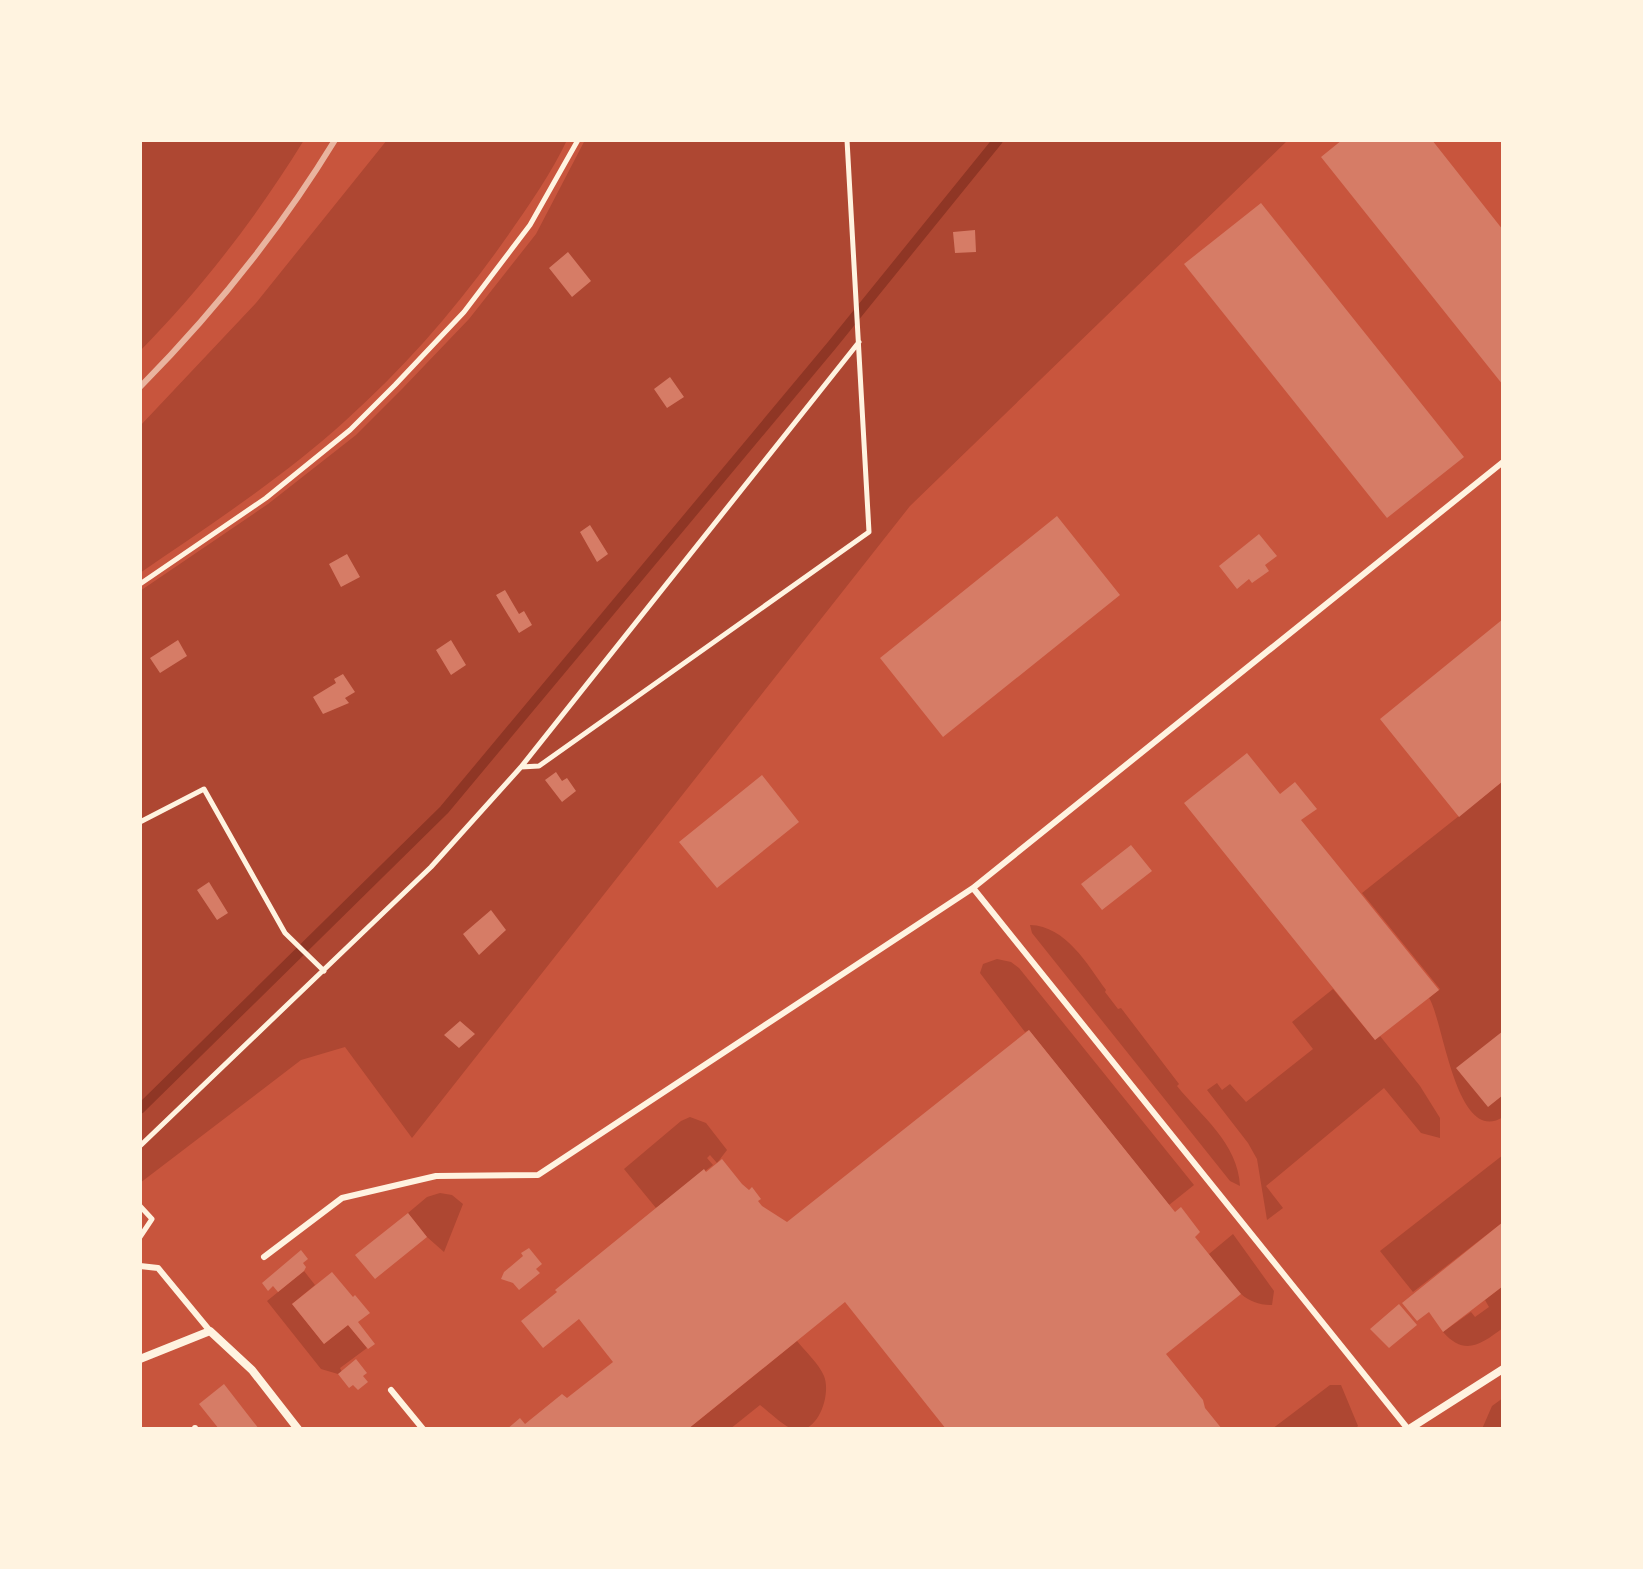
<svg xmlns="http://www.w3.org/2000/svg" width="1643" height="1569" viewBox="0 0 1643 1569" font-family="Ubuntu,sans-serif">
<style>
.green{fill:#ae4732}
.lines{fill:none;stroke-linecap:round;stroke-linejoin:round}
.stream{stroke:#8f3625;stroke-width:10}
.building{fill:#d67c66}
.path{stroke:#fff3e0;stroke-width:5}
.service{stroke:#fff3e0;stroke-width:6}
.minor{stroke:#fff3e0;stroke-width:8}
.rail{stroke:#e9b49f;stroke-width:6}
</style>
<rect width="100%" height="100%" fill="#c8553d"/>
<path class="green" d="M 140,140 L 304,140 C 258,215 202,288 140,351 Z
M 387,140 L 567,140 C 549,178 523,214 499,248 C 454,311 403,369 345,421 C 282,478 210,525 140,573 L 140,426 L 256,303 Z
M 585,140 L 1288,140 L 910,506 L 412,1138 L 345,1047 L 301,1060 L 140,1183 L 140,591 L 268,504 L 356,435 L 402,389 L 469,319 L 536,234 Z
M 1503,781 L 1503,1031 L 1488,1106 L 1503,1095 L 1503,1117 C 1456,1147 1443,1018 1429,998 L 1440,989 L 1362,893 Z
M 1030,925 C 1066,926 1087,964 1106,990 L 1105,992 L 1118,1009 L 1121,1008 L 1179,1084 L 1177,1086 C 1200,1115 1238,1143 1240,1186 L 1230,1181 L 1032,933 Z
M 997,959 L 1011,962 L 1019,968 L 1194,1185 L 1169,1205 L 1029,1030 L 1025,1032 L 980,973 L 983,964 Z
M 1333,989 L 1375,1040 L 1380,1036 L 1420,1086 L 1440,1118 L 1440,1138 L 1421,1133 L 1384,1088 L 1266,1186 L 1283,1208 L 1267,1220 L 1257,1159 L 1248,1143 L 1207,1090 L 1217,1083 L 1222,1090 L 1230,1084 L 1246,1102 L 1313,1049 L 1292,1022 Z
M 690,1117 L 706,1123 L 727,1150 L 717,1163 L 710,1155 L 707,1158 L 713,1165 L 656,1208 L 624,1169 L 681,1121 Z
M 1503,1155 L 1503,1222 L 1413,1292 L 1380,1251 Z
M 440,1193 L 452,1195 L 463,1204 L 444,1252 L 427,1237 L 408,1213 L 427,1197 Z
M 1233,1234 L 1274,1291 L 1272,1305 C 1240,1306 1227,1277 1209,1254 Z
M 304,1271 L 315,1285 L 292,1304 L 324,1344 L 348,1325 L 367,1348 L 340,1368 L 342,1372 L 338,1374 L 321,1369 L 267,1301 Z
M 1503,1286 L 1503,1328 C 1481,1344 1465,1357 1443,1332 L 1471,1312 L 1475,1317 L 1489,1307 L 1485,1300 Z
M 797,1341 C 806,1352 819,1364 824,1376 C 832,1396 816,1440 790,1428 C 780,1423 769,1412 760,1405 L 730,1429 L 688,1429 Z
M 1330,1385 L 1341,1385 L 1358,1426 L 1355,1429 L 1272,1429 Z
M 1503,1398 L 1503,1429 L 1482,1429 L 1492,1406 Z"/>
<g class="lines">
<path class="stream" d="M 140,1109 L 444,810 L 832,345 L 998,140"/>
</g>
<path class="building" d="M 1342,140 L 1432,140 L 1503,230 L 1503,385 L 1321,157 Z
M 1261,203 L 1464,457 L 1387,518 L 1184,264 Z
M 975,230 L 976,252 L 955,253 L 953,232 Z
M 568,252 L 591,281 L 572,297 L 549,268 Z
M 670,377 L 684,397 L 667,408 L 654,389 Z
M 1057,516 L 1120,595 L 943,737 L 880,658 Z
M 590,525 L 608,554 L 597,562 L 580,532 Z
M 1259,534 L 1277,556 L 1265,565 L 1269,571 L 1252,583 L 1249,579 L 1237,589 L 1219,566 Z
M 347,554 L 360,577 L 341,587 L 329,564 Z
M 505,590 L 519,614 L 524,611 L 532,625 L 519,633 L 496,595 Z
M 1503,619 L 1503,781 L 1459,817 L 1380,719 Z
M 178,640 L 187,656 L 160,673 L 150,658 Z
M 451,640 L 466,665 L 451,675 L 436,650 Z
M 343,674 L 355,692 L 345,698 L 349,703 L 323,714 L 313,697 L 336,683 L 334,679 Z
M 1247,753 L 1280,794 L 1295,782 L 1317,809 L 1301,820 L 1439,990 L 1375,1040 L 1184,803 Z
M 556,772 L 562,781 L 567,778 L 576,791 L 562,802 L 545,780 Z
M 762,775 L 799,822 L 717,888 L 679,842 Z
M 1131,845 L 1152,871 L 1102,910 L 1081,884 Z
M 209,882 L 228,913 L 217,920 L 197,890 Z
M 491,910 L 506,930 L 479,955 L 463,934 Z
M 460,1021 L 475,1034 L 459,1048 L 444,1035 Z
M 1029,1030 L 1175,1212 L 1181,1207 L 1200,1232 L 1195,1237 L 1241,1294 L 1166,1354 L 1203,1400 L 1205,1408 L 1222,1429 L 946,1429 L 845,1302 L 688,1429 L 507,1429 L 520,1418 L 525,1424 L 562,1394 L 567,1398 L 613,1362 L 579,1319 L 543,1348 L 521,1321 L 557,1292 L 555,1290 L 704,1169 L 706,1172 L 722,1159 L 742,1184 L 749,1190 L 752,1187 L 761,1199 L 758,1201 L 762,1206 L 787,1222 Z
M 1503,1031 L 1503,1095 L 1488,1107 L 1456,1068 Z
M 408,1213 L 427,1237 L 375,1279 L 355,1255 Z
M 1503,1222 L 1503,1286 L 1443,1332 L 1429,1312 L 1417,1321 L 1402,1303 Z
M 529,1248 L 542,1264 L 536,1269 L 540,1273 L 519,1290 L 513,1283 L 501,1279 L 504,1272 L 523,1256 L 521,1253 Z
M 301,1250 L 308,1259 L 303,1263 L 306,1267 L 304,1271 L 278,1292 L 273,1286 L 268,1291 L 262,1283 Z
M 332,1272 L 353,1297 L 355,1295 L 370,1313 L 358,1322 L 375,1344 L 368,1349 L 348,1325 L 324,1344 L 292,1304 Z
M 1399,1304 L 1417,1325 L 1389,1348 L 1370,1329 Z
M 356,1359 L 367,1373 L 363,1376 L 368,1382 L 358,1390 L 353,1385 L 349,1388 L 338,1374 Z
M 224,1384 L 259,1429 L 219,1429 L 199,1404 Z"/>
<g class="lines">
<path class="path" d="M 140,584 L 266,498 L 350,430 L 395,385 L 464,312 L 530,225 L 578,140
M 521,767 L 539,766 L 869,532 L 847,140
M 140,822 L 204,789 L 285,933 L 324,971
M 140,1146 L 431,867 L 521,767 L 859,342
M 140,1206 L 152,1219 L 140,1237"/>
<path class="service" d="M 973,888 L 1408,1429
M 264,1257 L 342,1198 L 436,1176 L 538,1175 L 973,888 L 1503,462
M 140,1266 L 158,1268 L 210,1331
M 391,1390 L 423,1429
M 195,1428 L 195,1429"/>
<path class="minor" d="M 140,1359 L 210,1331 L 252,1370 L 298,1429
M 1409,1429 L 1503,1369"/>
<path class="rail" d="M 140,387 C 214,312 280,230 335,140"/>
</g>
<rect width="1643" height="1569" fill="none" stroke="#fff3e0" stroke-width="284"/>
</svg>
